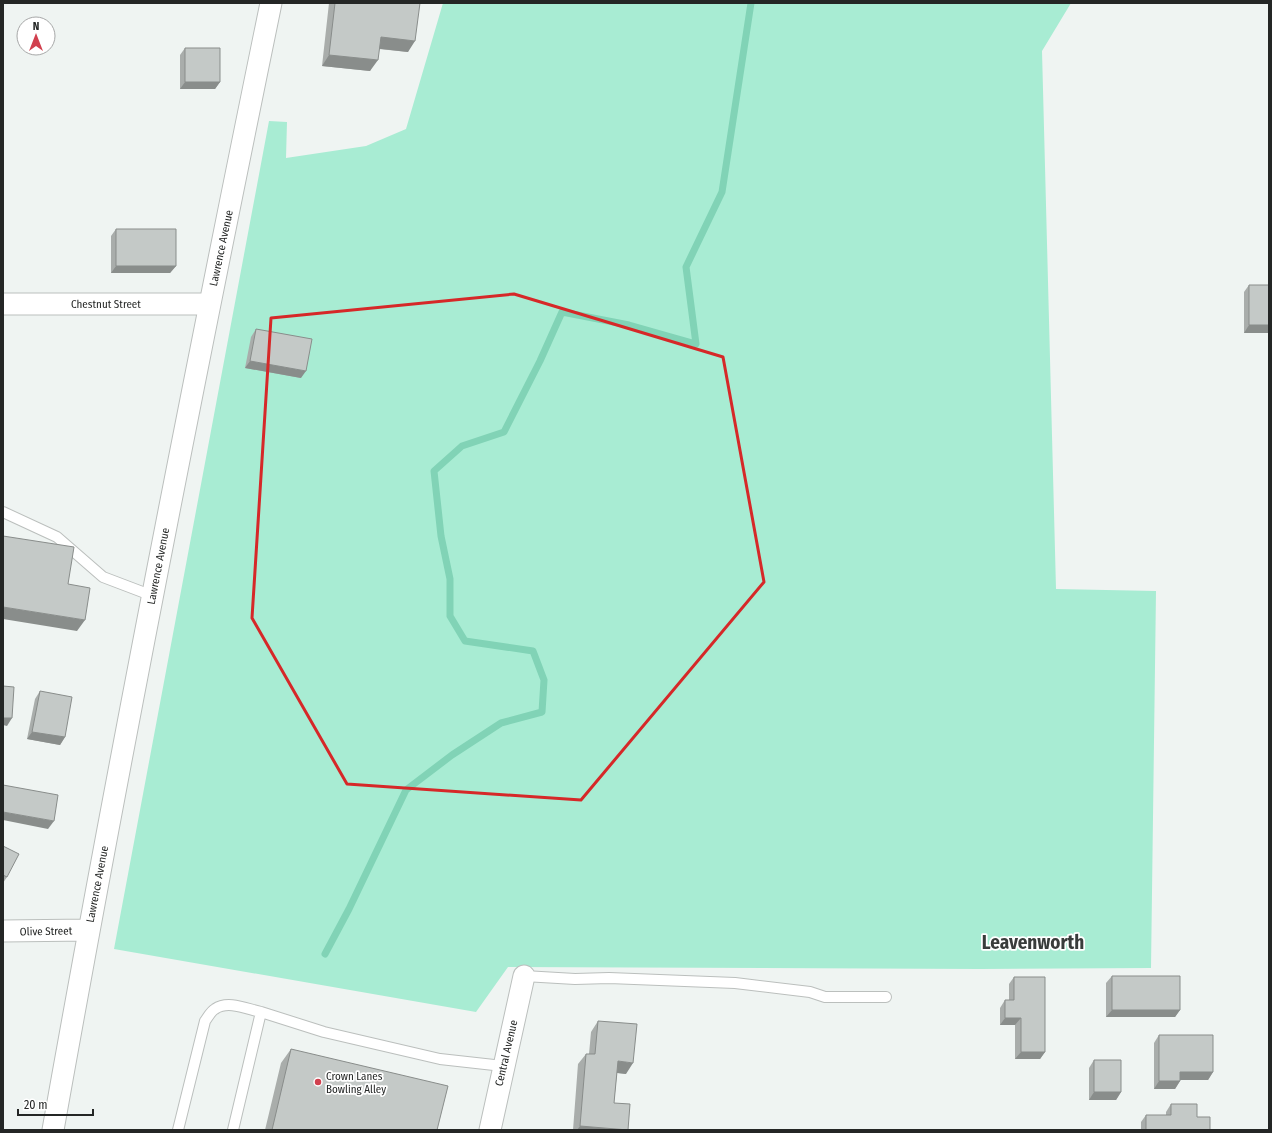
<svg xmlns="http://www.w3.org/2000/svg" width="1272" height="1133" viewBox="0 0 1272 1133" font-family="'Fira Sans Condensed',sans-serif">
<style>
.green{fill:#a8ecd3}
.lines{fill:none;stroke-linecap:round;stroke-linejoin:round}
.stream{stroke:#81d3b6;stroke-width:7}
.lane-casing{stroke:#bbbfbd;stroke-width:12}
.street-casing{stroke:#bbbfbd;stroke-width:23}
.lane{stroke:#fff;stroke-width:10}
.street{stroke:#fff;stroke-width:21}
.wall{fill:#a9adab}
.shaded-wall{fill:#898d8b}
.building{fill:#c4c9c7;stroke:#898d8b}
.marked{fill:none;stroke:#d62828;stroke-width:3;stroke-linejoin:round}
.poi-dot{fill:#d1404e;stroke:#fff;stroke-width:1.5}
.labels{text-anchor:middle;stroke-width:3.5;stroke-linejoin:round;paint-order:stroke}
.street-label{font-size:11px;fill:#242625;stroke:#fff}
.poi-label{font-size:11px;fill:#242625;stroke:#fff;text-anchor:start}
.town-label{font-size:19px;font-weight:bold;fill:#393c3b;stroke:#fff}
</style>
<rect width="100%" height="100%" fill="#eff4f2"/>
<path class="green" d="M 443,3 L 1071,3 L 1042,51 L 1056,589 L 1156,591 L 1151,968 L 980,969 L 508,967 L 476,1012 L 114,949 L 269,121 L 287,122 L 286,158 L 366,146 L 406,129 Z"/>
<g class="lines">
<path class="stream" d="M 325,954 L 349,909 L 406,790 L 452,755 L 501,723 L 542,712 L 544,680 L 533,651 L 465,641 L 450,616 L 450,579 L 441,536 L 434,471 L 462,446 L 504,432 L 540,361 L 562,312 L 629,325 L 696,344 L 686,267 L 722,192 L 751,3"/>
<g class="lane-casing">
<path id="lane" d="M 3,512 L 57,537 L 103,577 L 153,596
M 524,976 L 575,979 L 609,978 L 735,983 L 810,992 L 825,997 L 886,997
M 178,1130 L 205,1021 C 208,1017 211,1011 215,1009 C 228,1000 247,1009 261,1012
M 233,1130 L 261,1012 L 324,1032 L 440,1059 L 503,1066"/>
</g>
<g class="street-casing">
<path id="street" d="M 3,304 L 209,304
M 3,931 L 88,930
M 53,1130 C 120,753 194,378 271,3
M 490,1130 L 524,976"/>
</g>
<use href="#lane" class="lane"/>
<use href="#street" class="street"/>
</g>
<path class="wall" d="M 329,3 L 420,3 L 408,52 L 379,49 L 370,71 L 322,66 Z
M 185,48 L 220,82 L 215,89 L 180,89 L 180,55 Z
M 116,229 L 176,266 L 170,273 L 111,273 L 111,236 Z
M 1249,285 L 1269,333 L 1244,333 L 1244,292 Z
M 256,329 L 301,378 L 245,368 L 251,337 Z
M 40,691 L 65,737 L 60,745 L 27,739 L 35,699 Z
M 3,846 L 7,877 L 3,883 Z
M 1112,976 L 1180,1010 L 1175,1017 L 1106,1017 L 1106,983 Z
M 1014,977 L 1045,1052 L 1040,1059 L 1015,1059 L 1015,1025 L 1000,1025 L 1000,1008 L 1005,1000 L 1009,1000 L 1009,984 Z
M 598,1021 L 626,1074 L 617,1073 L 614,1103 L 628,1130 L 573,1130 L 578,1064 L 586,1054 L 589,1054 L 591,1032 Z
M 1159,1035 L 1213,1072 L 1208,1080 L 1180,1080 L 1180,1081 L 1175,1089 L 1154,1089 L 1154,1043 Z
M 291,1049 L 437,1130 L 265,1130 L 281,1063 Z
M 1094,1060 L 1121,1092 L 1116,1100 L 1089,1100 L 1089,1068 Z
M 1171,1104 L 1197,1117 L 1210,1130 L 1141,1130 L 1141,1122 L 1146,1115 L 1166,1115 L 1166,1112 Z"/>
<path class="shaded-wall" d="M 381,37 L 415,41 L 408,52 L 373,48 Z
M 329,55 L 378,60 L 370,71 L 322,66 Z
M 185,82 L 220,82 L 215,89 L 180,89 Z
M 116,266 L 176,266 L 170,273 L 111,273 Z
M 1249,325 L 1269,325 L 1269,333 L 1244,333 Z
M 250,361 L 306,371 L 301,378 L 245,368 Z
M 3,607 L 85,620 L 77,631 L 3,619 Z
M 3,718 L 12,718 L 7,726 L 3,725 Z
M 32,732 L 65,737 L 60,745 L 27,739 Z
M 3,812 L 54,821 L 48,829 L 3,820 Z
M 1112,1010 L 1180,1010 L 1175,1017 L 1106,1017 Z
M 1005,1018 L 1021,1018 L 1015,1025 L 1000,1025 Z
M 1021,1052 L 1045,1052 L 1040,1059 L 1015,1059 Z
M 618,1061 L 633,1063 L 626,1074 L 610,1072 Z
M 1180,1072 L 1213,1072 L 1208,1080 L 1175,1080 Z
M 1159,1081 L 1180,1081 L 1175,1089 L 1154,1089 Z
M 1094,1092 L 1121,1092 L 1116,1100 L 1089,1100 Z
M 580,1126 L 628,1130 L 577,1130 Z"/>
<path class="building" d="M 335,3 L 420,3 L 415,41 L 381,37 L 378,60 L 329,55 Z
M 185,48 L 220,48 L 220,82 L 185,82 Z
M 116,229 L 176,229 L 176,266 L 116,266 Z
M 1249,285 L 1269,285 L 1269,325 L 1249,325 Z
M 256,329 L 312,339 L 306,371 L 250,361 Z
M 3,536 L 74,547 L 68,584 L 90,588 L 85,620 L 3,607 Z
M 3,686 L 14,687 L 12,718 L 3,718 Z
M 40,691 L 72,697 L 65,737 L 32,732 Z
M 3,785 L 58,795 L 54,821 L 3,812 Z
M 3,846 L 19,854 L 7,877 L 3,875 Z
M 1112,976 L 1180,976 L 1180,1010 L 1112,1010 Z
M 1014,977 L 1045,977 L 1045,1052 L 1021,1052 L 1021,1018 L 1005,1018 L 1005,1000 L 1014,1000 Z
M 598,1021 L 637,1024 L 633,1063 L 618,1061 L 614,1103 L 630,1104 L 628,1130 L 580,1126 L 586,1054 L 595,1054 Z
M 1159,1035 L 1213,1035 L 1213,1072 L 1180,1072 L 1180,1081 L 1159,1081 Z
M 291,1049 L 448,1086 L 437,1130 L 272,1130 Z
M 1094,1060 L 1121,1060 L 1121,1092 L 1094,1092 Z
M 1171,1104 L 1197,1104 L 1197,1117 L 1210,1117 L 1210,1130 L 1146,1130 L 1146,1115 L 1171,1115 Z"/>
<path class="marked" d="M 514,294 L 723,357 L 764,582 L 581,800 L 347,784 L 252,618 L 271,318 Z"/>
<circle class="poi-dot" cx="318" cy="1082" r="4"/>
<g class="labels">
<g class="street-label">
<text transform="translate(221 248) rotate(-78)" y="4">Lawrence Avenue</text>
<text x="106" y="308">Chestnut Street</text>
<text transform="translate(158 566) rotate(-79)" y="4">Lawrence Avenue</text>
<text transform="translate(97 884) rotate(-79)" y="4">Lawrence Avenue</text>
<text transform="translate(46 931) rotate(-1)" y="4">Olive Street</text>
<text transform="translate(506 1053) rotate(-77)" y="4">Central Avenue</text>
</g>
<g class="poi-label">
<text x="326" y="1080">Crown Lanes<tspan x="326" dy="13">Bowling Alley</tspan></text>
</g>
<g class="town-label">
<text x="1033" y="949">Leavenworth</text>
</g>
</g>
<rect width="1272" height="1133" fill="none" stroke="#242625" stroke-width="8"/>
<g transform="translate(36 36)"><circle r="19" fill="#ffffff" stroke="#a7a8a8"/>
<path d="M0-3L7 15L0 10L-7 15Z" fill="#d1404e"/>
<text y="-6" font-size="11" font-weight="bold" text-anchor="middle" fill="#242625">N</text>
</g>
<path d="M18 1109v6h75v-6" fill="none" stroke="#242625" stroke-width="2"/>
<text x="24" y="1109" font-size="12" fill="#242625" stroke="#ffffff" stroke-width="3" paint-order="stroke">20 m</text>
</svg>
